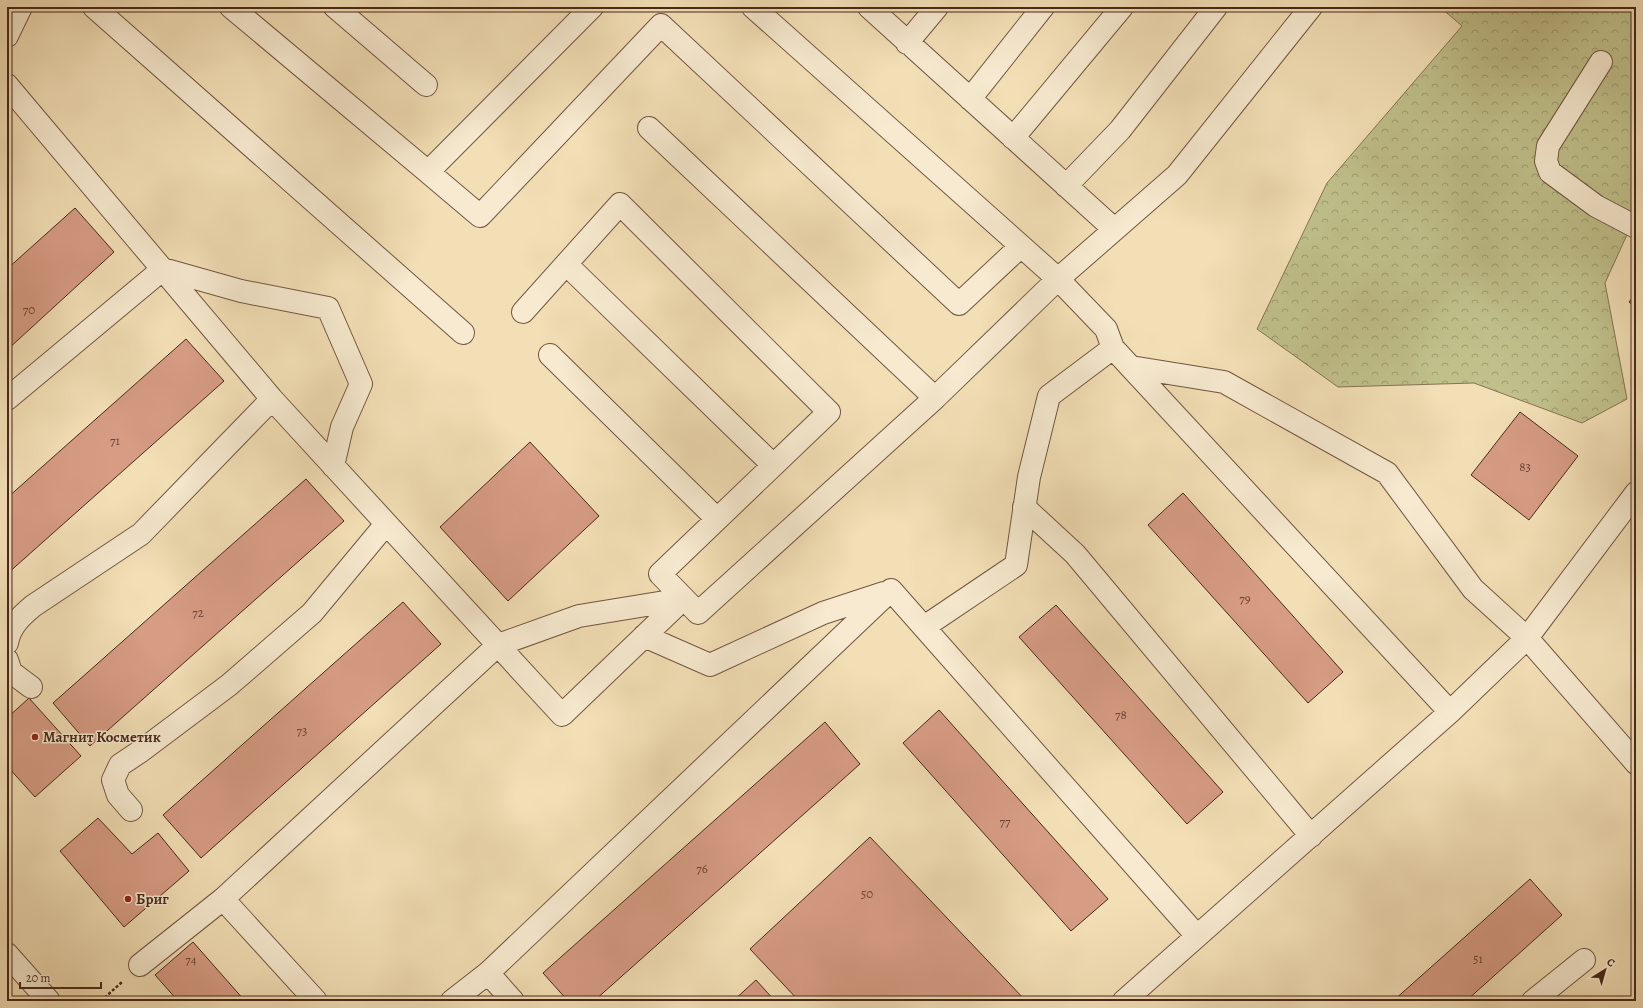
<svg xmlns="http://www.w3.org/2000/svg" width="1643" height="1008" viewBox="0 0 1643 1008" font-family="Alegreya,serif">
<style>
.forest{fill:url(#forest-crowns);stroke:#847452}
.building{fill:#d79c84;stroke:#48281a}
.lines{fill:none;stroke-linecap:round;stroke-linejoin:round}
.minor-casing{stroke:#735641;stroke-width:24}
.path{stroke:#48281a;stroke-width:2.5;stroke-dasharray:3 2;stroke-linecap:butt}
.minor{stroke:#f7ead0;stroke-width:22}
.poi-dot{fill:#8f2418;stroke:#f7ead0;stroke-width:1.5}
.labels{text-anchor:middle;stroke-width:3;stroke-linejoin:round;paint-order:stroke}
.number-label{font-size:13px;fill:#6c4534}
.poi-label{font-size:15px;font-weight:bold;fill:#48281a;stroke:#f7ead0;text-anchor:start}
</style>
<defs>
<pattern id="forest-crowns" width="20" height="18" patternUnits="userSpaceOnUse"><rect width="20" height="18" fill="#c0c08b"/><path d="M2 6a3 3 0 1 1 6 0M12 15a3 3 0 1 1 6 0" fill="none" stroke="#9e9c71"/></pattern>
</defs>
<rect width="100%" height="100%" fill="#f3dfb6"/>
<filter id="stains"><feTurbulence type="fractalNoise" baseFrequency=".005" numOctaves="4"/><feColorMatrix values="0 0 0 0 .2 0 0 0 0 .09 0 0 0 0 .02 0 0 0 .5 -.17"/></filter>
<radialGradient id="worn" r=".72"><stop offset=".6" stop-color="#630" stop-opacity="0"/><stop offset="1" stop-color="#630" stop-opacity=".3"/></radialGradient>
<path class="forest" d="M 1440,7 L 1636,7 L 1636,215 L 1605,283 L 1627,399 L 1582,423 L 1474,383 L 1338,387 L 1257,329 L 1327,183 L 1462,26 Z"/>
<path class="building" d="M 75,208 L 114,252 L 7,350 L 7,269 Z
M 1636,293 L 1636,308 L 1629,302 Z
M 186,339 L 224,381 L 7,574 L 7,498 Z
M 1520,412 L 1578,456 L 1529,520 L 1471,475 Z
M 530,442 L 599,516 L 508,601 L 440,527 Z
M 306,479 L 344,521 L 90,746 L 53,703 Z
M 1183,493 L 1343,672 L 1308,703 L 1148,525 Z
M 403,602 L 441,644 L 201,858 L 163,815 Z
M 1056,605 L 1223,792 L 1187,824 L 1019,637 Z
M 29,698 L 81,756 L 35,797 L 7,766 L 7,718 Z
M 939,710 L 1108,899 L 1071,931 L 903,743 Z
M 825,722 L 860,764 L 594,1001 L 568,1001 L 543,973 Z
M 98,818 L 132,854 L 158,833 L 189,871 L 124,927 L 60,851 Z
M 870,837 L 1026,1001 L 799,1001 L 750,949 Z
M 1530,879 L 1562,915 L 1466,1001 L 1393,1001 Z
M 193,942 L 245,1001 L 178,1001 L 155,975 Z
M 756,980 L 775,1001 L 733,1001 Z"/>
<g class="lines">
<g class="minor-casing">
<path id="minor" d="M 94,7 L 463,333
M 231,7 L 428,172 L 592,7
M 335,7 L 426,85
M 753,7 L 1058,279 L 1106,329 L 1113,348
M 869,7 L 1114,229
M 7,36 L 21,7
M 907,43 L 937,7
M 1601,62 L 1548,146 L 1546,161 L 1550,172 L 1596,206 L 1636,227
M 7,85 L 272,399 L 562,715 L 683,599
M 970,99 L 1043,7
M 1013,138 L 1122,7
M 428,172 L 480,216 L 661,25 L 959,304 L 1021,246
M 1066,186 L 1120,130 L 1216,7
M 566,264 L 773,465
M 523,312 L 620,204 L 829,412 L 660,574 L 698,613 L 935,398 L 649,128
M 550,355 L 717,519
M 1131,367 L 1224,382 L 1387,473 L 1473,589 L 1527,638 L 1636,763
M 935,398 L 1058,279 L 1177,175 L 1311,7
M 7,399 L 163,269 L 241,291 L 328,308 L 361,384 L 342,427 L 333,466
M 1024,507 L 1075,554 L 1311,836
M 924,627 L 1016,565 L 1029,477 L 1049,396 L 1113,348 L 1450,712
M 644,636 L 710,665 L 823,613 L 884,593
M 7,643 C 10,626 21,616 33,606 L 141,534 L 272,399
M 7,660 L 11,672 L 31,687
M 131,810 L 118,795 L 113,780 L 120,765 L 141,751 L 229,685 L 312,613 L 386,524
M 223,899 L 316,1001
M 7,954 L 49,1001
M 140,965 L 223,899 L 498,645 L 579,616 L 683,599
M 488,973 L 513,1001
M 452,1001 L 488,973 L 891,590 L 1197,936
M 1124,1001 L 1450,712 L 1527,638 L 1636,493
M 1533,1001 L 1584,960"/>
</g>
<path class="path" d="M 101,1001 L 122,982"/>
<use href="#minor" class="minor"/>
</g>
<g class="poi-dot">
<circle cx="35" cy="737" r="4"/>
<circle cx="128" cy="899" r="4"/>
</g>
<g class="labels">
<g class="number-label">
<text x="29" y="314">70</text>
<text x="115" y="445">71</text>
<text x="1525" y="471">83</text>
<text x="1245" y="603">79</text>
<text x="198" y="617">72</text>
<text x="1121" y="719">78</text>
<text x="302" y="735">73</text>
<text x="1005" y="826">77</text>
<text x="702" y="873">76</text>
<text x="867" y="898">50</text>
<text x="1478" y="963">51</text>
<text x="191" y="964">74</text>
</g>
<g class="poi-label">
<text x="43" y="742">Магнит Косметик</text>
<text x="136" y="904">Бриг</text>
</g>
</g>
<rect width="1643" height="1008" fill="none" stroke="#f3dfb6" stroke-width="24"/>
<rect x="8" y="8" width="1627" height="992" fill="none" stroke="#48281a" stroke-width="2"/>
<rect x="12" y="12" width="1619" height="984" fill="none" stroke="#48281a"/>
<g transform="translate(1605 970) rotate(37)" stroke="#f7ead0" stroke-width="3" paint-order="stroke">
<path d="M0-3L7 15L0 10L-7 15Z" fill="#48281a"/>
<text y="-6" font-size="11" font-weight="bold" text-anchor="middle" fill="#48281a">С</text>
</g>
<path d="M20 982v6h81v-6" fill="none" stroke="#48281a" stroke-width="2"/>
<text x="26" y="982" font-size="12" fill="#48281a" stroke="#f7ead0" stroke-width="3" paint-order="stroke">20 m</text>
<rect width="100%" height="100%" filter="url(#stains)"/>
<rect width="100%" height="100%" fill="url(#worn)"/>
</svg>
